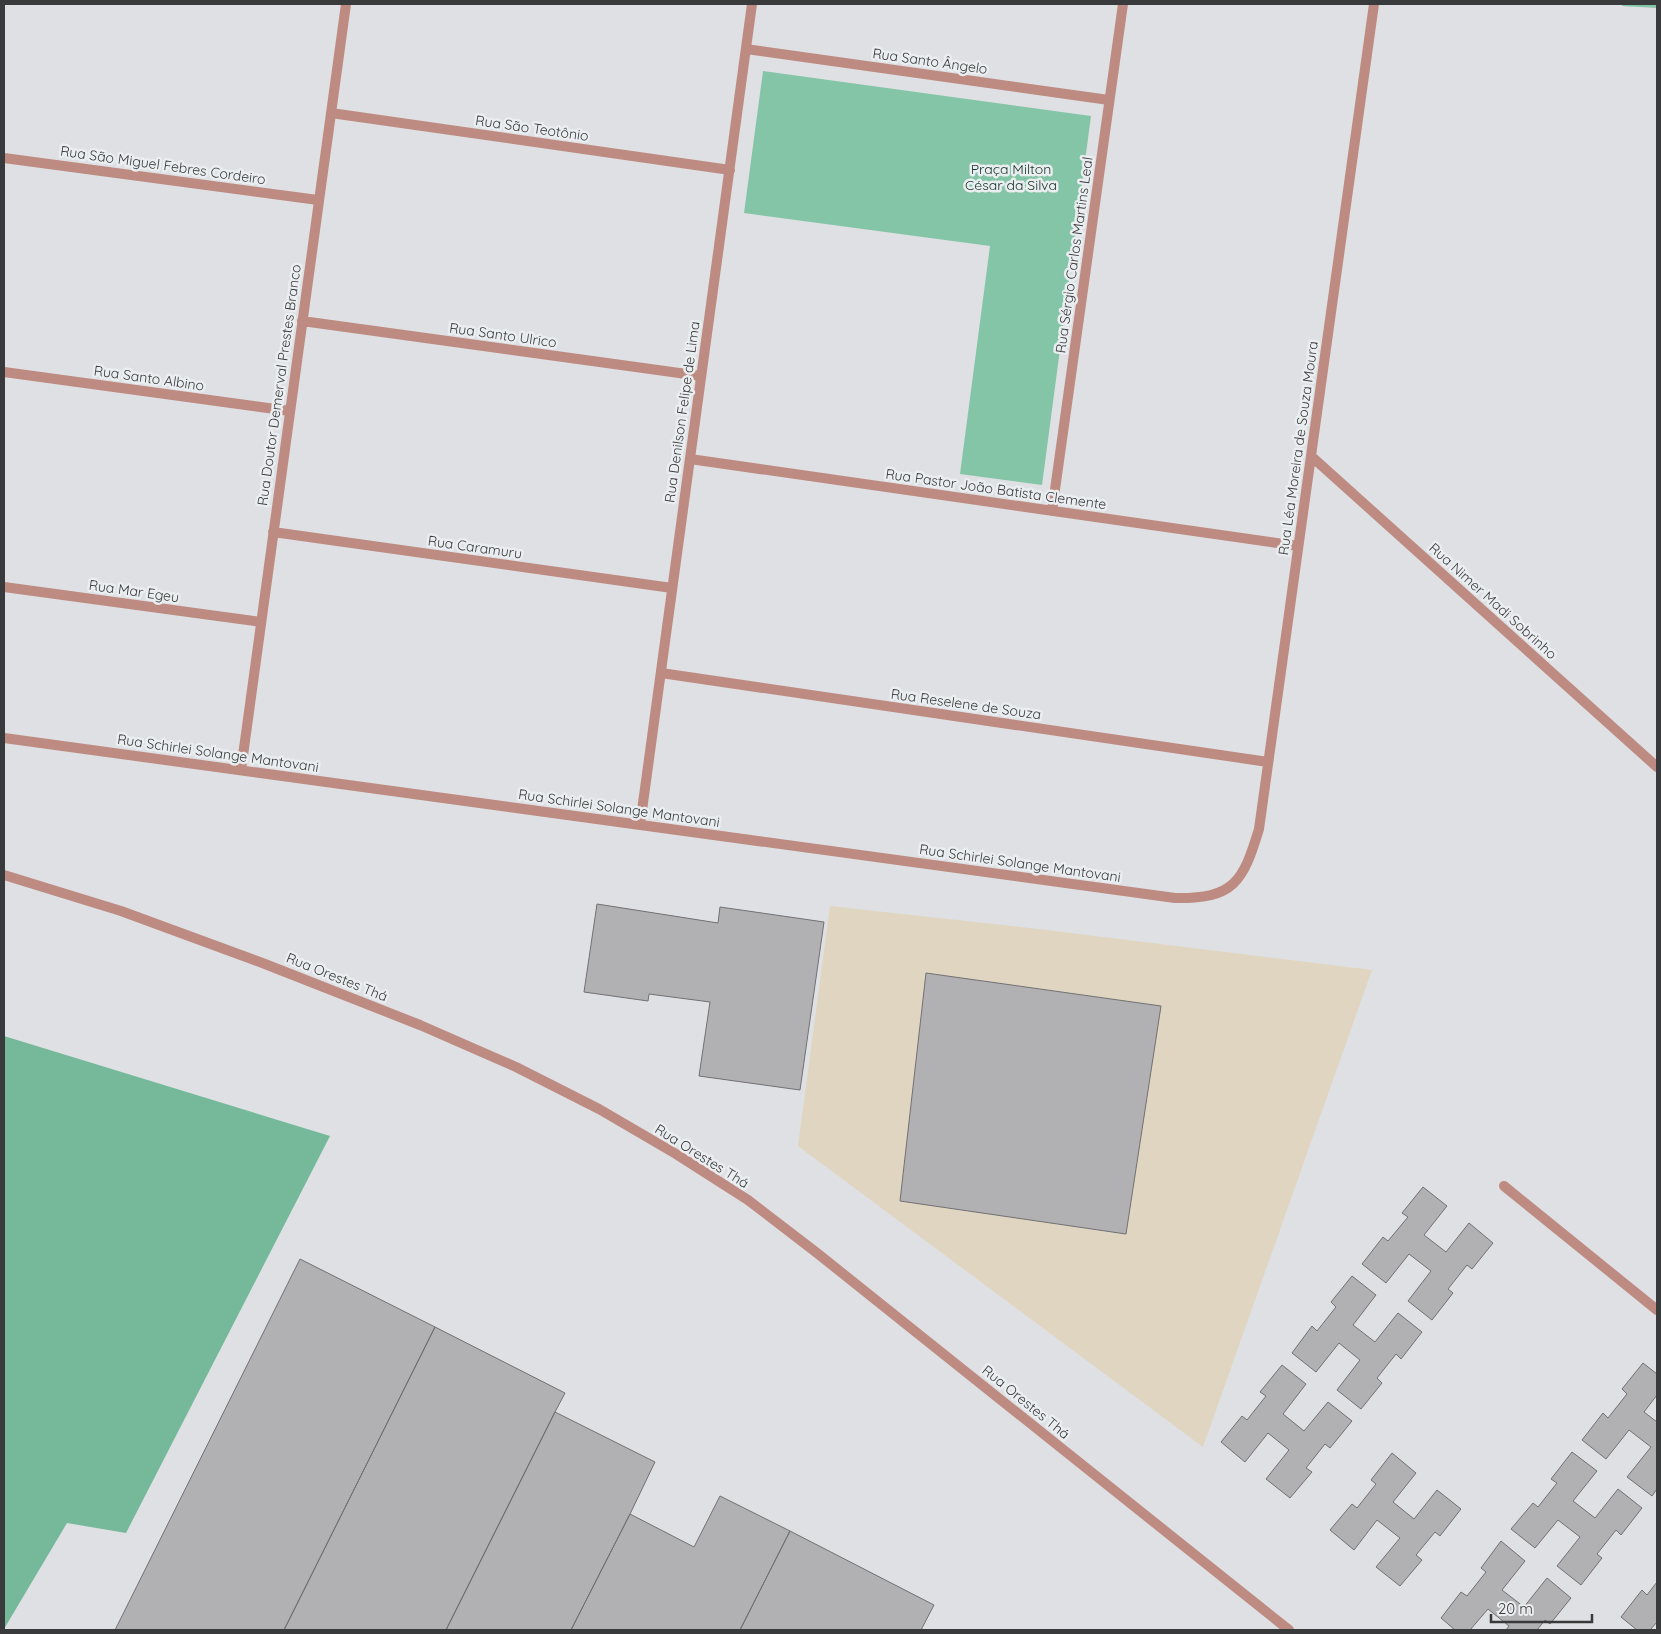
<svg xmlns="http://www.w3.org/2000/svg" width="1661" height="1634" viewBox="0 0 1661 1634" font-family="Quicksand,sans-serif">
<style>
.medical{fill:#e0d5c1}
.green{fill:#85c5a7}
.forest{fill:#75b99a}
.building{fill:#b1b0b3;stroke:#717073}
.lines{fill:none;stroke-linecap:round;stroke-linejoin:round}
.street{stroke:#be8b82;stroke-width:10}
.labels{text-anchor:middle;stroke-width:5;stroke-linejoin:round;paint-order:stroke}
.street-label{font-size:14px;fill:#393a3b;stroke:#ebeef0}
.park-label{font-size:14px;fill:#143326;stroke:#ebeef0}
</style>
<rect width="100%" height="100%" fill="#dee0e3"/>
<path class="medical" d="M 830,906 L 1030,928 L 1372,970 L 1203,1447 L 798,1146 Z"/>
<path class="green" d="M 1623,4 L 1657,4 L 1657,8 L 1622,6 Z
M 763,71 L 1091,116 L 1042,485 L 960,474 L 990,246 L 744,213 Z"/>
<path class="forest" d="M 4,1036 L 330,1136 L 126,1533 L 67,1523 L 4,1629 Z"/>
<path class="building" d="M 597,904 L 718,923 L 720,907 L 824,922 L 800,1090 L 699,1076 L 710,1002 L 649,994 L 648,1001 L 584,992 Z
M 926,973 L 1161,1006 L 1126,1234 L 900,1201 Z
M 1423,1187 L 1447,1206 L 1424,1235 L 1446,1252 L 1469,1223 L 1493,1243 L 1472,1269 L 1467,1265 L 1448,1289 L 1453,1293 L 1432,1320 L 1408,1301 L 1431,1271 L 1409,1254 L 1386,1283 L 1362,1264 L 1383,1237 L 1388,1241 L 1408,1217 L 1402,1213 Z
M 300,1259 L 435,1327 L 284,1630 L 115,1630 Z
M 1352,1276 L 1376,1295 L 1353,1325 L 1375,1342 L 1398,1313 L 1422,1332 L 1401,1359 L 1396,1354 L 1377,1378 L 1382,1383 L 1361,1409 L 1337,1390 L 1360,1360 L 1339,1343 L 1316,1372 L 1292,1353 L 1312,1326 L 1317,1331 L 1336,1307 L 1331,1302 Z
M 435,1327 L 565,1393 L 555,1412 L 446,1630 L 284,1630 Z
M 1643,1363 L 1657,1374 L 1657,1395 L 1644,1412 L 1657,1422 L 1657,1489 L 1652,1496 L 1627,1477 L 1651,1447 L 1629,1430 L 1606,1459 L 1582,1440 L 1603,1413 L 1608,1418 L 1627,1394 L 1622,1389 Z
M 1282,1365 L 1306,1384 L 1283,1414 L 1304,1431 L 1328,1402 L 1352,1421 L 1330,1448 L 1325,1444 L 1306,1468 L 1312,1472 L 1290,1498 L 1266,1479 L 1289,1450 L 1268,1433 L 1245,1462 L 1221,1442 L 1242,1416 L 1247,1420 L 1266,1396 L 1260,1392 Z
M 555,1412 L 655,1462 L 630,1514 L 571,1630 L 446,1630 Z
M 1572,1452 L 1597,1471 L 1573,1501 L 1595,1518 L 1618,1489 L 1642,1508 L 1621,1535 L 1616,1530 L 1597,1554 L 1602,1558 L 1581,1585 L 1557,1566 L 1580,1537 L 1558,1520 L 1535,1548 L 1511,1529 L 1533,1503 L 1538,1507 L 1557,1483 L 1551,1479 Z
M 1392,1453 L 1416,1473 L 1393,1502 L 1414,1519 L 1437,1490 L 1461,1509 L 1440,1536 L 1435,1532 L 1416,1555 L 1422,1560 L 1400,1586 L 1376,1567 L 1400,1538 L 1377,1520 L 1354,1550 L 1330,1530 L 1352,1504 L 1357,1508 L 1376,1484 L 1371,1480 Z
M 720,1496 L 790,1531 L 740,1630 L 571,1630 L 630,1514 L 694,1547 Z
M 790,1531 L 934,1605 L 921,1630 L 740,1630 Z
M 1501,1541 L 1525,1561 L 1502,1590 L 1524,1607 L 1547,1578 L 1571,1598 L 1550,1624 L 1545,1620 L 1537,1630 L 1506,1630 L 1509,1626 L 1488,1609 L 1470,1630 L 1455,1630 L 1441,1618 L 1461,1592 L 1467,1596 L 1486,1572 L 1481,1568 Z
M 1657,1582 L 1657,1622 L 1650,1630 L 1637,1630 L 1621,1617 L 1642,1590 L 1647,1595 Z"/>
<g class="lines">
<path class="street" d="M 746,49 L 1109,100
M 331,113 L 730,170
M 4,158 L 318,200
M 302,321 L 701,376
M 4,372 L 290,411
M 1311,456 L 1657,767
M 690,459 L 1298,546
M 1052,511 L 1123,4
M 273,532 L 672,588
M 4,587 L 261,622
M 661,673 L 1268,762
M 4,738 L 1175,898 C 1234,899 1243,882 1259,829 L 1374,4
M 241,770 L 346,4
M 640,825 L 752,4
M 4,875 L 121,911 L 265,964 L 420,1025 L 516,1067 L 599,1109 L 676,1154 L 748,1200 L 817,1253 L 1289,1630
M 1504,1186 L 1657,1310"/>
</g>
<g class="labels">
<g class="street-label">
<text transform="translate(930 61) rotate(8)" y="5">Rua Santo Ângelo</text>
<text transform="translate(532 128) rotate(8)" y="5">Rua São Teotônio</text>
<text transform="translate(163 165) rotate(8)" y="5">Rua São Miguel Febres Cordeiro</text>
<text transform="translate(1074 255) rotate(-82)" y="5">Rua Sérgio Carlos Martins Leal</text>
<text transform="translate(503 335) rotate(8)" y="5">Rua Santo Ulrico</text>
<text transform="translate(149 378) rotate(8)" y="5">Rua Santo Albino</text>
<text transform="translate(279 385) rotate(-82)" y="5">Rua Doutor Demerval Prestes Branco</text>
<text transform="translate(682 412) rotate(-82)" y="5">Rua Denilson Felipe de Lima</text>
<text transform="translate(1298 448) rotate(-82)" y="5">Rua Léa Moreira de Souza Moura</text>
<text transform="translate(996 489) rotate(8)" y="5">Rua Pastor João Batista Clemente</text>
<text transform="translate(475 547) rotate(8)" y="5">Rua Caramuru</text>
<text transform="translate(134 591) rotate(8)" y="5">Rua Mar Egeu</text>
<text transform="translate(1493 601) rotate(42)" y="5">Rua Nimer Madi Sobrinho</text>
<text transform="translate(966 704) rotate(8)" y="5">Rua Reselene de Souza</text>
<text transform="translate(218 753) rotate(8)" y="5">Rua Schirlei Solange Mantovani</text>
<text transform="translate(619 808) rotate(8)" y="5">Rua Schirlei Solange Mantovani</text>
<text transform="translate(1020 863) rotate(8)" y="5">Rua Schirlei Solange Mantovani</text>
<text transform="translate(337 977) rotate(22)" y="5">Rua Orestes Thá</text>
<text transform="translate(702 1156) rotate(32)" y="5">Rua Orestes Thá</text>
<text transform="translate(1026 1402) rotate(39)" y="5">Rua Orestes Thá</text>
</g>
<g class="park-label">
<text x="1011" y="174">Praça Milton<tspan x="1011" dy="16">César da Silva</tspan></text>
</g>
</g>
<rect width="1661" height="1634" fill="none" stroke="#393a3b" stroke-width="10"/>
<path d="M1491 1614v8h101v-8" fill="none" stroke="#393a3b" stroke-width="2.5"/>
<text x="1498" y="1614" font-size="15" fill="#393a3b" stroke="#ebeef0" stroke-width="4" paint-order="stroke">20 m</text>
</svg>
